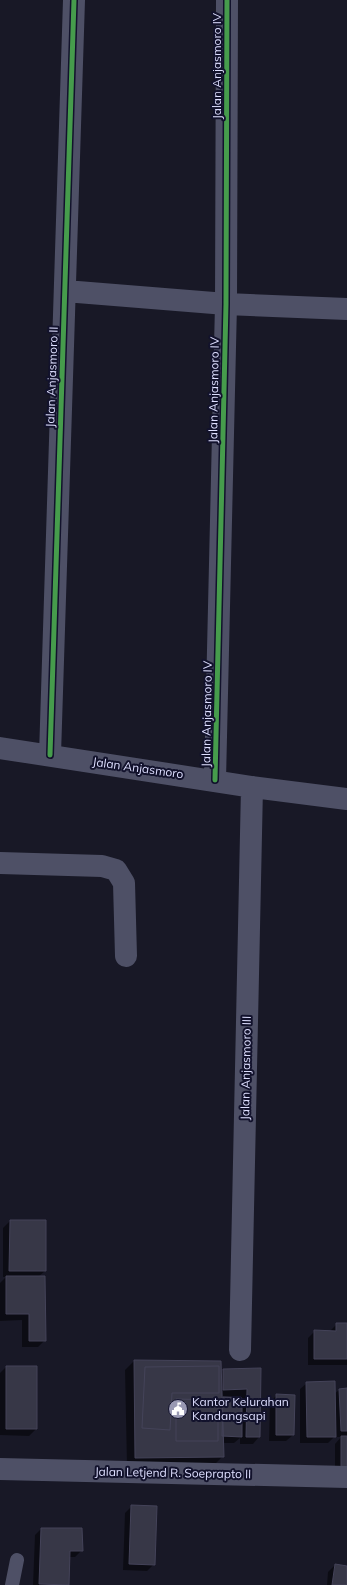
<svg xmlns="http://www.w3.org/2000/svg" width="347" height="1585" viewBox="0 0 347 1585" font-family="Mulish,sans-serif">
<style>
.shadow{fill:#0007;fill-rule:evenodd}
.building{fill:#373747;stroke:#444359}
.lines{fill:none;stroke-linecap:round;stroke-linejoin:round}
.lane{stroke:#4e5066;stroke-width:14}
.street{stroke:#4e5066;stroke-width:22}
.cycleway-casing{stroke:#12122c;stroke-width:8}
.cycleway{stroke:#469c4c;stroke-width:5}
.labels{text-anchor:middle;stroke-width:4;stroke-linejoin:round;paint-order:stroke}
.street-label{font-size:12px;fill:#dedfff;stroke:#12122c}
.poi-label{font-size:12px;fill:#dedfff;stroke:#12122c;text-anchor:start}
</style>
<rect width="100%" height="100%" fill="#181826"/>
<path class="shadow" d="M 10,1221 L 45,1271 L 38,1277 L 45,1340 L 38,1347 L 22,1347 L 22,1320 L 0,1321 L 0,1283 L 6,1277 L 3,1277 L 3,1228 Z
M 337,1324 L 347,1324 L 347,1365 L 308,1365 L 308,1338 L 315,1331 L 330,1331 Z
M 134,1361 L 220,1362 L 220,1373 L 223,1370 L 260,1369 L 259,1437 L 253,1444 L 240,1444 L 240,1438 L 234,1443 L 222,1443 L 223,1456 L 214,1465 L 127,1466 L 125,1370 ZM 221,1396 L 241,1396 L 241,1399 L 223,1398 L 221,1400 Z
M 6,1367 L 36,1429 L 29,1436 L 0,1435 L 0,1373 Z
M 307,1383 L 334,1394 L 339,1390 L 347,1389 L 347,1477 L 335,1477 L 335,1444 L 341,1437 L 334,1437 L 328,1443 L 300,1443 L 300,1389 Z
M 277,1395 L 293,1435 L 286,1441 L 269,1441 L 270,1402 Z
M 132,1506 L 154,1564 L 147,1571 L 123,1570 L 125,1513 Z
M 41,1529 L 82,1550 L 75,1557 L 69,1557 L 68,1585 L 33,1585 L 35,1535 Z
M 335,1565 L 347,1567 L 347,1585 L 327,1585 L 328,1572 Z"/>
<path class="building" d="M 10,1220 L 46,1220 L 46,1271 L 9,1271 Z
M 6,1276 L 45,1276 L 46,1341 L 29,1341 L 29,1314 L 6,1314 Z
M 336,1323 L 347,1323 L 347,1359 L 314,1359 L 314,1330 L 336,1331 Z
M 134,1360 L 221,1361 L 224,1457 L 135,1458 Z
M 6,1366 L 37,1366 L 37,1429 L 6,1429 Z
M 219,1366 L 219,1393 L 172,1393 L 170,1430 L 142,1428 L 145,1367 Z
M 261,1368 L 260,1437 L 246,1437 L 247,1389 L 223,1390 L 223,1369 Z
M 335,1381 L 336,1437 L 307,1437 L 306,1382 Z
M 347,1388 L 347,1431 L 341,1431 L 339,1389 Z
M 276,1394 L 295,1395 L 294,1435 L 276,1435 Z
M 223,1397 L 242,1398 L 242,1437 L 222,1436 Z
M 176,1399 L 218,1400 L 218,1441 L 176,1441 Z
M 341,1436 L 347,1436 L 347,1471 L 341,1471 Z
M 131,1505 L 157,1506 L 155,1565 L 129,1564 Z
M 41,1528 L 82,1528 L 83,1551 L 70,1551 L 69,1585 L 39,1584 Z
M 335,1564 L 347,1566 L 347,1585 L 332,1585 Z"/>
<g class="lines">
<path class="lane" d="M 12,1585 L 17,1560"/>
<path class="street" d="M 65,291 L 226,304 L 347,309
M 0,748 L 252,787 L 347,799
M 50,755 L 74,0
M 215,780 L 226,304 L 227,0
M 0,863 L 102,866 L 116,870 L 124,883 L 126,956
M 240,1350 L 252,787
M 0,1469 L 347,1477"/>
<g class="cycleway-casing">
<path id="cycleway" d="M 50,755 L 74,0
M 215,780 L 226,304 L 227,0"/>
</g>
<use href="#cycleway" class="cycleway"/>
</g>
<defs>
<g id="civic-disc" transform="scale(1)"><circle r="9.5" fill="#9999b3" stroke="#12122c"/><path d="M-.6-6.5H3V-4.5H.6V-3L4-1V1h2V6H-6V1h2V-1L-.6-3ZM-1.2 2.5V6h2.4V2.5Z" fill="#fff"/></g>
</defs>
<g fill-rule="evenodd">
<use href="#civic-disc" x="178" y="1409"/>
</g>
<g class="labels">
<g class="street-label">
<text transform="translate(217 66) rotate(-90)" y="4">Jalan Anjasmoro IV</text>
<text transform="translate(52 377) rotate(-88)" y="4">Jalan Anjasmoro II</text>
<text transform="translate(214 390) rotate(-89)" y="4">Jalan Anjasmoro IV</text>
<text transform="translate(207 714) rotate(-89)" y="4">Jalan Anjasmoro IV</text>
<text transform="translate(138 768) rotate(8)" y="4">Jalan Anjasmoro</text>
<text transform="translate(246 1068) rotate(-89)" y="4">Jalan Anjasmoro III</text>
<text transform="translate(173 1473) rotate(1)" y="4">Jalan Letjend R. Soeprapto II</text>
</g>
<g class="poi-label">
<text x="192" y="1406">Kantor Kelurahan<tspan x="192" dy="14">Kandangsapi</tspan></text>
</g>
</g>
</svg>
